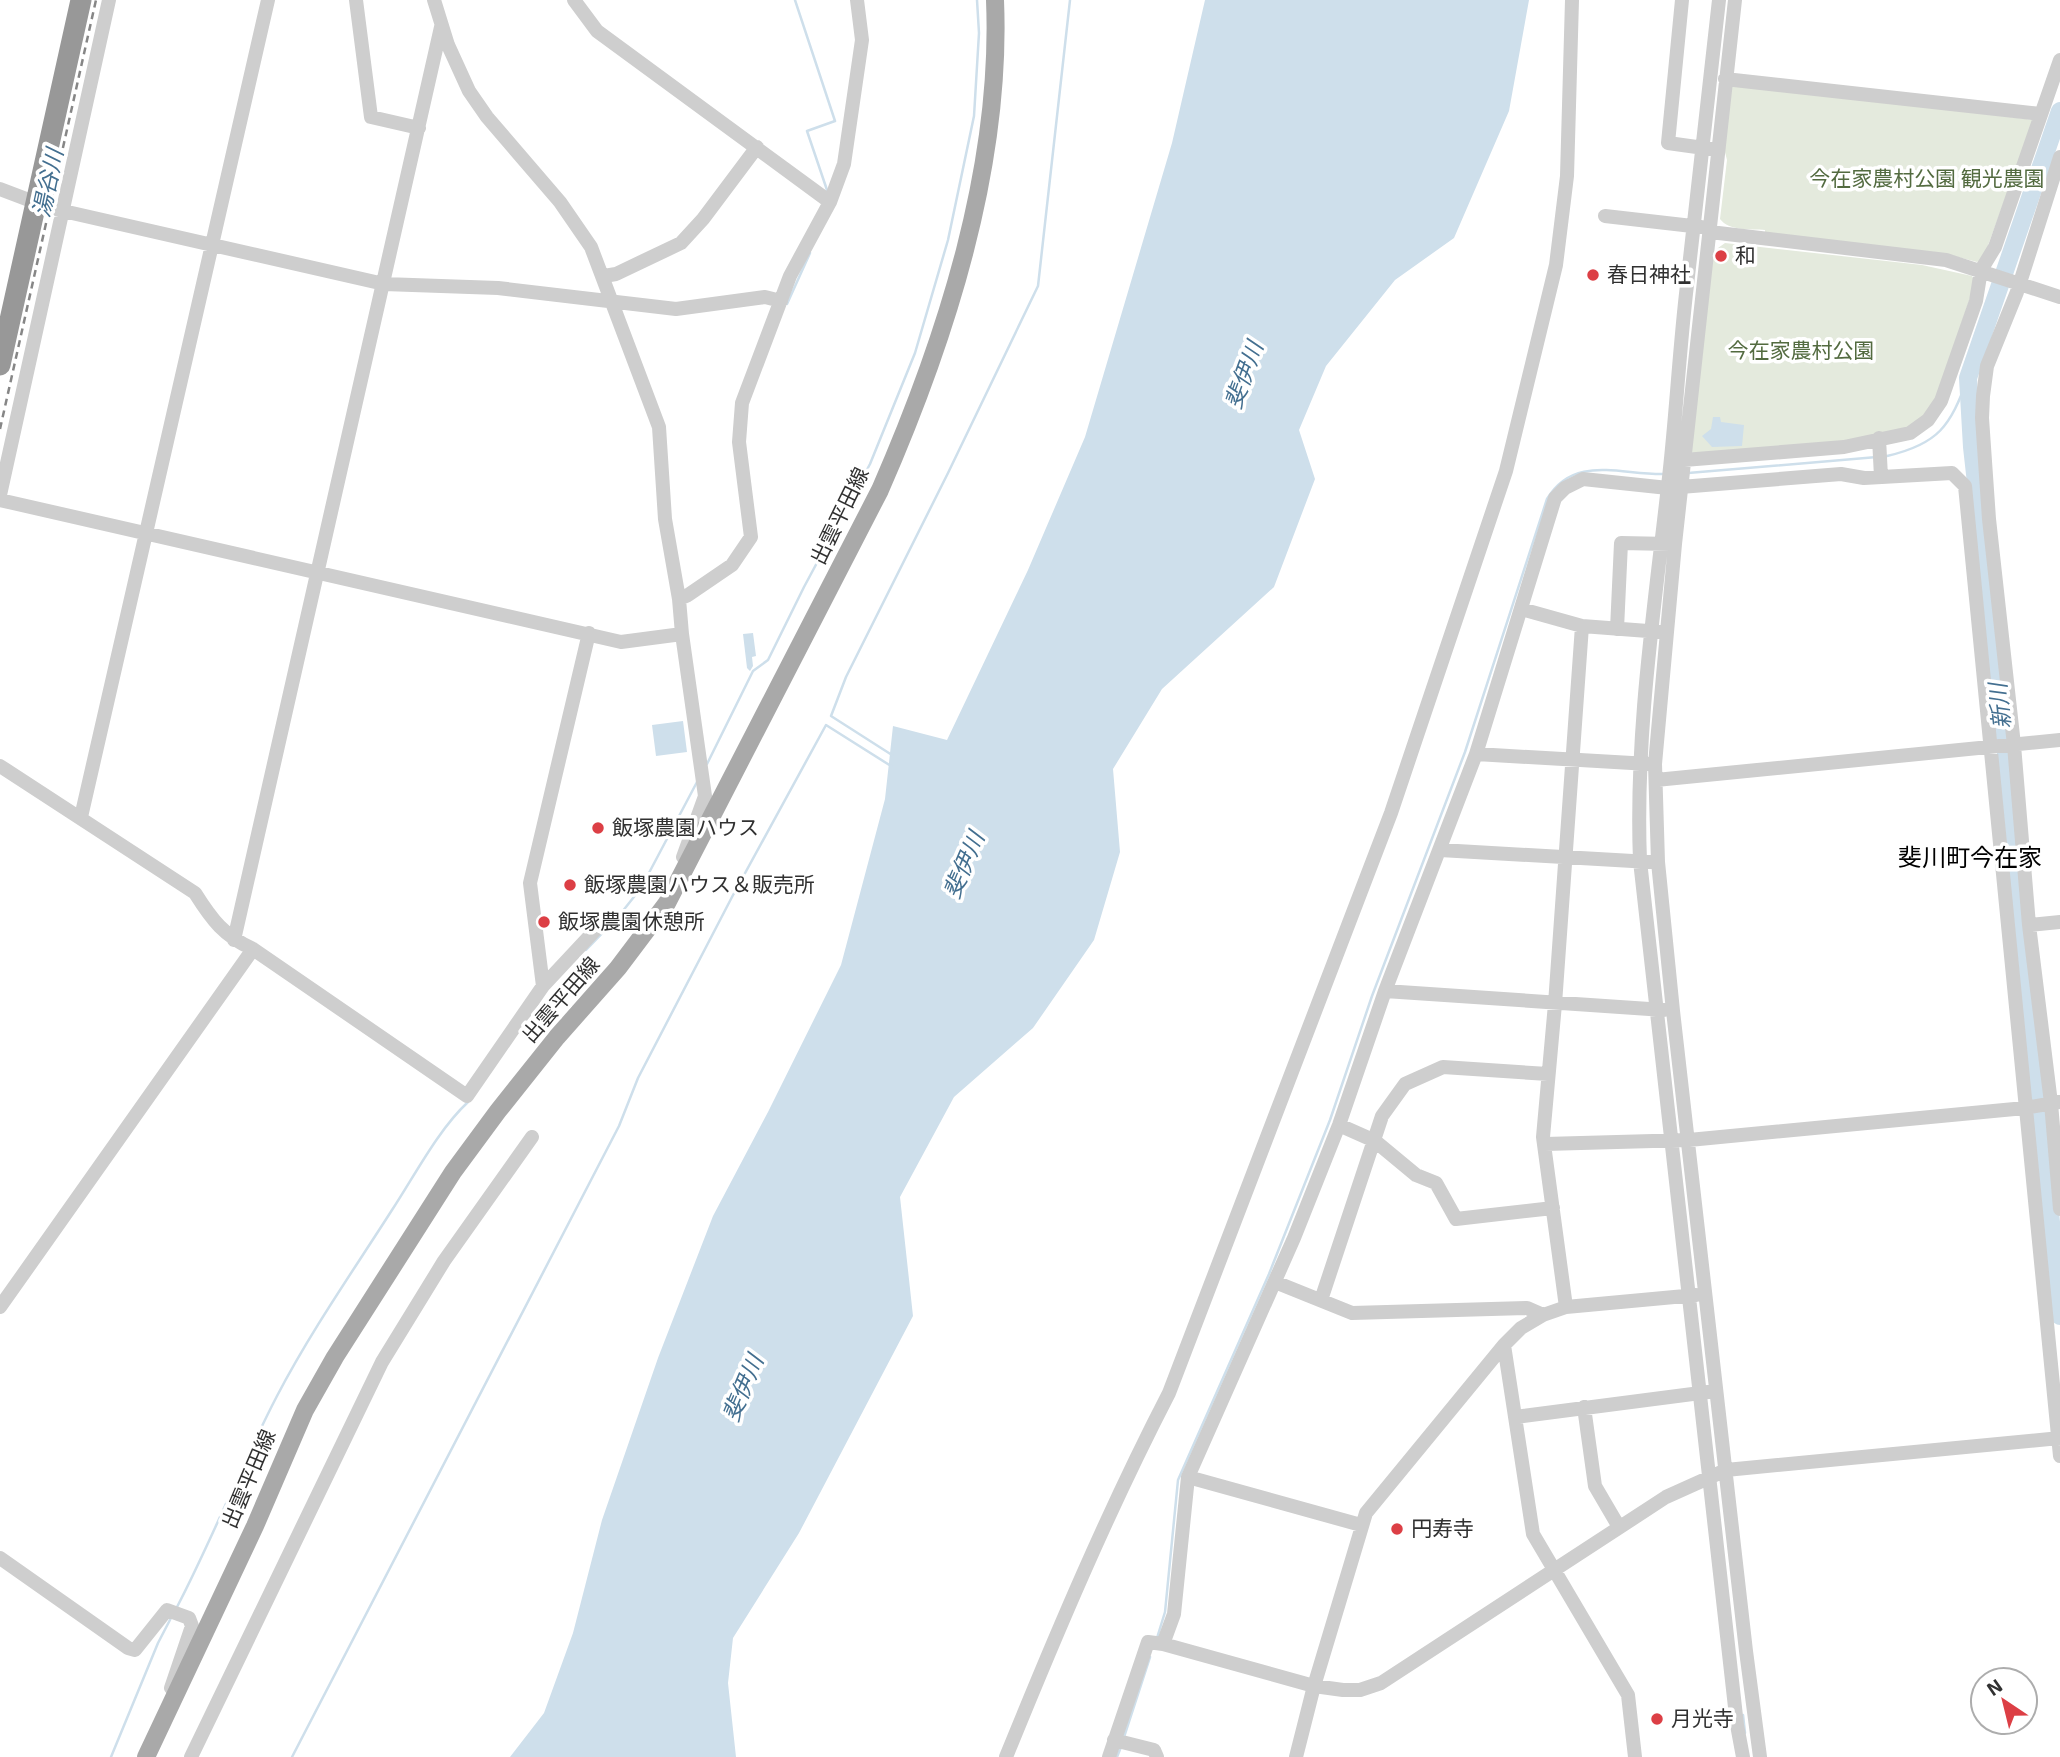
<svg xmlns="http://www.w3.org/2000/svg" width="2060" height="1757" viewBox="0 0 2060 1757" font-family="'Exo 2','Noto Sans JP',sans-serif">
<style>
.green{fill:#e4eadd}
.water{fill:#cedfeb}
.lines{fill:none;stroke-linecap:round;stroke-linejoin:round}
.stream{stroke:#cedfeb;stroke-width:2.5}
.river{stroke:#cedfeb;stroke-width:18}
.minor{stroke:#cecece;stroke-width:14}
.major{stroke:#a9a9a9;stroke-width:18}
.highway{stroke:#989898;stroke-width:21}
.rail{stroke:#868686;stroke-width:2.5;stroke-dasharray:7 5;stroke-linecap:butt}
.poi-dot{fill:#dc3f45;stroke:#fff;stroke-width:2.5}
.labels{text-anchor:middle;stroke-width:7;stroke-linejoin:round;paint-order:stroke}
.park-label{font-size:21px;fill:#536b40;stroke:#fff}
.poi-label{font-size:21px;fill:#313131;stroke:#fff;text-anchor:start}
.street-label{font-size:21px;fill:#313131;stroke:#fff}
.water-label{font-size:23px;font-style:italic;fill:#436f90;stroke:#fff}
.quarter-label{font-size:24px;fill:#000;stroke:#fff}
</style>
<rect width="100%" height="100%" fill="#fff"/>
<path class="green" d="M 1731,82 L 2034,120 L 1983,259 L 1977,262 L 1954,256 L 1765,233 L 1765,230 C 1751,229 1729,231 1720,219 L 1727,160 L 1724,148 Z
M 1725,243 L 1922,265 L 1972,276 L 1975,283 L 1933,408 L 1909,429 L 1860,439 L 1697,456 L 1691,451 L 1711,266 L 1718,248 Z"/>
<path class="water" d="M 1205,0 L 1529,0 L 1509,111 L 1454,238 L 1395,280 L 1326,366 L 1299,430 L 1315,479 L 1274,587 L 1162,689 L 1113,769 L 1120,852 L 1094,940 L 1033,1028 L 954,1097 L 900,1197 L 913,1316 L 799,1533 L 733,1638 L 728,1683 L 736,1757 L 510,1757 L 544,1713 L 573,1633 L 602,1520 L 658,1358 L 713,1216 L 768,1112 L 841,965 L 885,799 L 893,726 L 947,740 L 1028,570 L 1085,437 L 1172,143 Z
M 1713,417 L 1720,417 L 1721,422 L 1744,425 L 1742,446 L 1712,447 L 1702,436 L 1711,429 Z
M 753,633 L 756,656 L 752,657 L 753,666 L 750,671 L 747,668 L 743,634 Z
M 683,721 L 687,752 L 656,756 L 652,725 Z"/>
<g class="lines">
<path class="stream" d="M 795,0 L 835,121 L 807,131 L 827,190
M 787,304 L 810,253
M 1887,456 C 1939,444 1950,426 1968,378
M 1688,473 L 1877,457
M 892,755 L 831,716 L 846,677 L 948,473 L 1038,286 L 1070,0
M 707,764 L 753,671 L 768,660 L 804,587 L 870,464 L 915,353 L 948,240 L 974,116 L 979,33 L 977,0
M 586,950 L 618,917 L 641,888 L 697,782
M 177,1607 C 213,1538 241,1465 277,1396 C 311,1331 353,1271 392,1210 C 415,1175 438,1130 468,1102
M 1157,1638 L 1165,1612 L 1178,1480 L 1269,1274 L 1330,1120 L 1372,996 L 1465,752 L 1547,499 C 1574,454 1620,475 1664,474
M 1743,1715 L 1745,1733
M 1124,1737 L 1150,1657
M 111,1757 L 158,1643 L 172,1616
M 292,1757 L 619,1126 L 638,1078 L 732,897 L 826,725 L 891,766
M 1117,1757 L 1121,1747"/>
<path class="river" d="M 2060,111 L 1968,378 L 1972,447 L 2005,743 L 2060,1316"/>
<path class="minor" d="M 356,0 L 371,117 L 419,128
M 434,0 L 448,45 L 469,91 L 487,117 L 560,202 L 591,247 L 659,427 L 665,519 L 679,599 L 682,634 L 705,796 L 683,857
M 574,0 L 597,31 L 830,202
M 1682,0 L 1668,143 L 1711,149
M 1719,0 C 1708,95 1697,190 1687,285 C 1679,352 1676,419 1668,486 C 1654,611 1635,736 1640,861 L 1737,1725 L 1743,1757
M 1735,0 L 1675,544 L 1655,764 L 1658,862 L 1673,1011 L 1746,1651 L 1760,1757
M 1725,79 L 2041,114
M 2060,157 L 2017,292 L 1987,366 L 1983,396 L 1982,418 L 1989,519 L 2014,745 L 2029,925 L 2051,1103 L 2060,1209
M 0,189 L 50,208 L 384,284 L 498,288 L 676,309 L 765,297 L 781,301
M 1605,216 L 1701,227
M 1710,232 L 1946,260 L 2060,297
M 604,276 L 616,274 L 681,243 L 703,219 L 757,147
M 1879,438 L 1881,477
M 1684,460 L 1844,447 L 1910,433 L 1928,420 L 1941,401 L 1976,301 L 1981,270 L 1995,247 L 2060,60
M 0,495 L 109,0
M 0,500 L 621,642 L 682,634
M 679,599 L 688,595 L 732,565 L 751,537 L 739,442 L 742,403 L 790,276 L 830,202 L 844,164 L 862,40 L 857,0
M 1521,609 L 1582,626 L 1661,632
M 1617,629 L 1621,543 L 1670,544
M 1476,754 L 1649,764
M 0,766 L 195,893 C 212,920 224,936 253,949 L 467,1096 L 543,986 L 600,925
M 1656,780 L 2060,740
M 81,817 L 268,0
M 1440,850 L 1650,862
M 2029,925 L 2060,922
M 234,940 L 441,27
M 543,986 L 530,883 L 589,633
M 1385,991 L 1664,1010
M 1339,1125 L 1375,1141 L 1416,1175 L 1436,1183 L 1456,1219 L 1553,1208
M 1545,1144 L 1689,1140 L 2025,1108 L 2059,1102
M 1275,1282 L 1352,1313 L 1527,1308 L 1543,1315
M 1321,1300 L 1382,1116 L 1405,1084 L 1443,1067 L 1548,1074
M 0,1307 L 253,949
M 1566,1307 L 1543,1137 L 1555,1004 L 1582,626
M 1504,1345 L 1533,1534 L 1628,1695 L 1635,1757
M 1584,1407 L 1595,1486 L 1619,1527
M 1515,1417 L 1708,1392
M 1188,1477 L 1361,1525
M 0,1558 L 128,1648 L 135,1650 L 167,1610 L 189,1618 L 192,1626 L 171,1688
M 1163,1644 L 1174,1614 L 1188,1477 L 1294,1238 L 1339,1125 L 1385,991 L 1476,754 L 1555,498 L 1565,488 L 1583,479 L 1668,488 L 1841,474 L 1864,478 L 1952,473 L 1965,486 L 2060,1456
M 1114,1740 L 1154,1750 L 1157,1757
M 191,1757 L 382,1362 L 444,1261 L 532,1137
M 1006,1757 C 1056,1634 1108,1511 1169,1393 L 1391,813 L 1506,471 L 1556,265 L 1567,176 L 1572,0
M 1109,1757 L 1148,1642 L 1163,1644 L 1314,1686 L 1343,1690 L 1360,1690 L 1381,1683 L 1666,1497 L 1726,1470 L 2060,1438
M 1296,1757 L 1314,1686 L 1366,1513 L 1504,1345 L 1521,1328 L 1543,1315 L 1566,1307 L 1696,1295"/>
<path class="major" d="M 146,1757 L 255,1526 L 305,1410 L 335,1357 L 453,1172 L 498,1111 L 557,1037 L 618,968 L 667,903 L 880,490 C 946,339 1002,166 995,0"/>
<path class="highway" d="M 0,365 L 81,0"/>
<path class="rail" d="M 0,429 L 96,0"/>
</g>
<g class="poi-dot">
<circle cx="1721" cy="256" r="7"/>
<circle cx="1593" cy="275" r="7"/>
<circle cx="598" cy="828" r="7"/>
<circle cx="570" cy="885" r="7"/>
<circle cx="544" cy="922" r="7"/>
<circle cx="1397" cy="1529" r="7"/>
<circle cx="1657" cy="1719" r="7"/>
</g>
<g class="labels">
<g class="park-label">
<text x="1927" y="186">今在家農村公園 観光農園</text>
<text x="1801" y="358">今在家農村公園</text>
</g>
<g class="poi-label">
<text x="1735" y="263">和</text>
<text x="1607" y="282">春日神社</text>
<text x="612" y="835">飯塚農園ハウス</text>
<text x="584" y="892">飯塚農園ハウス＆販売所</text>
<text x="558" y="929">飯塚農園休憩所</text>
<text x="1411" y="1536">円寿寺</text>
<text x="1671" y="1726">月光寺</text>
</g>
<g class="street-label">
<text transform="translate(840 516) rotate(-64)" y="7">出雲平田線</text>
<text transform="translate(561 1000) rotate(-49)" y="7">出雲平田線</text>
<text transform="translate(249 1479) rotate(-67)" y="7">出雲平田線</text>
</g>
<g class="water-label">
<text transform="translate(48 183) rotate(-78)" y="8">湯谷川</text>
<text transform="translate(1244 375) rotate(-70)" y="8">斐伊川</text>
<text transform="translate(2000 706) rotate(-96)" y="8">新川</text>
<text transform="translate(964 865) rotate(-67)" y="8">斐伊川</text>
<text transform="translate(743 1388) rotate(-67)" y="8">斐伊川</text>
</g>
<g class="quarter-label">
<text x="1970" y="866">斐川町今在家</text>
</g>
</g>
<g transform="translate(2004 1701) rotate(325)"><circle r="33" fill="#ffffff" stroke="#adadad" stroke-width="2"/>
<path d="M0-5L12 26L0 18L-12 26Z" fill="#dc3f45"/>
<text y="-10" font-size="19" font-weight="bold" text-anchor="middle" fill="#313131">N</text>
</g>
</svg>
